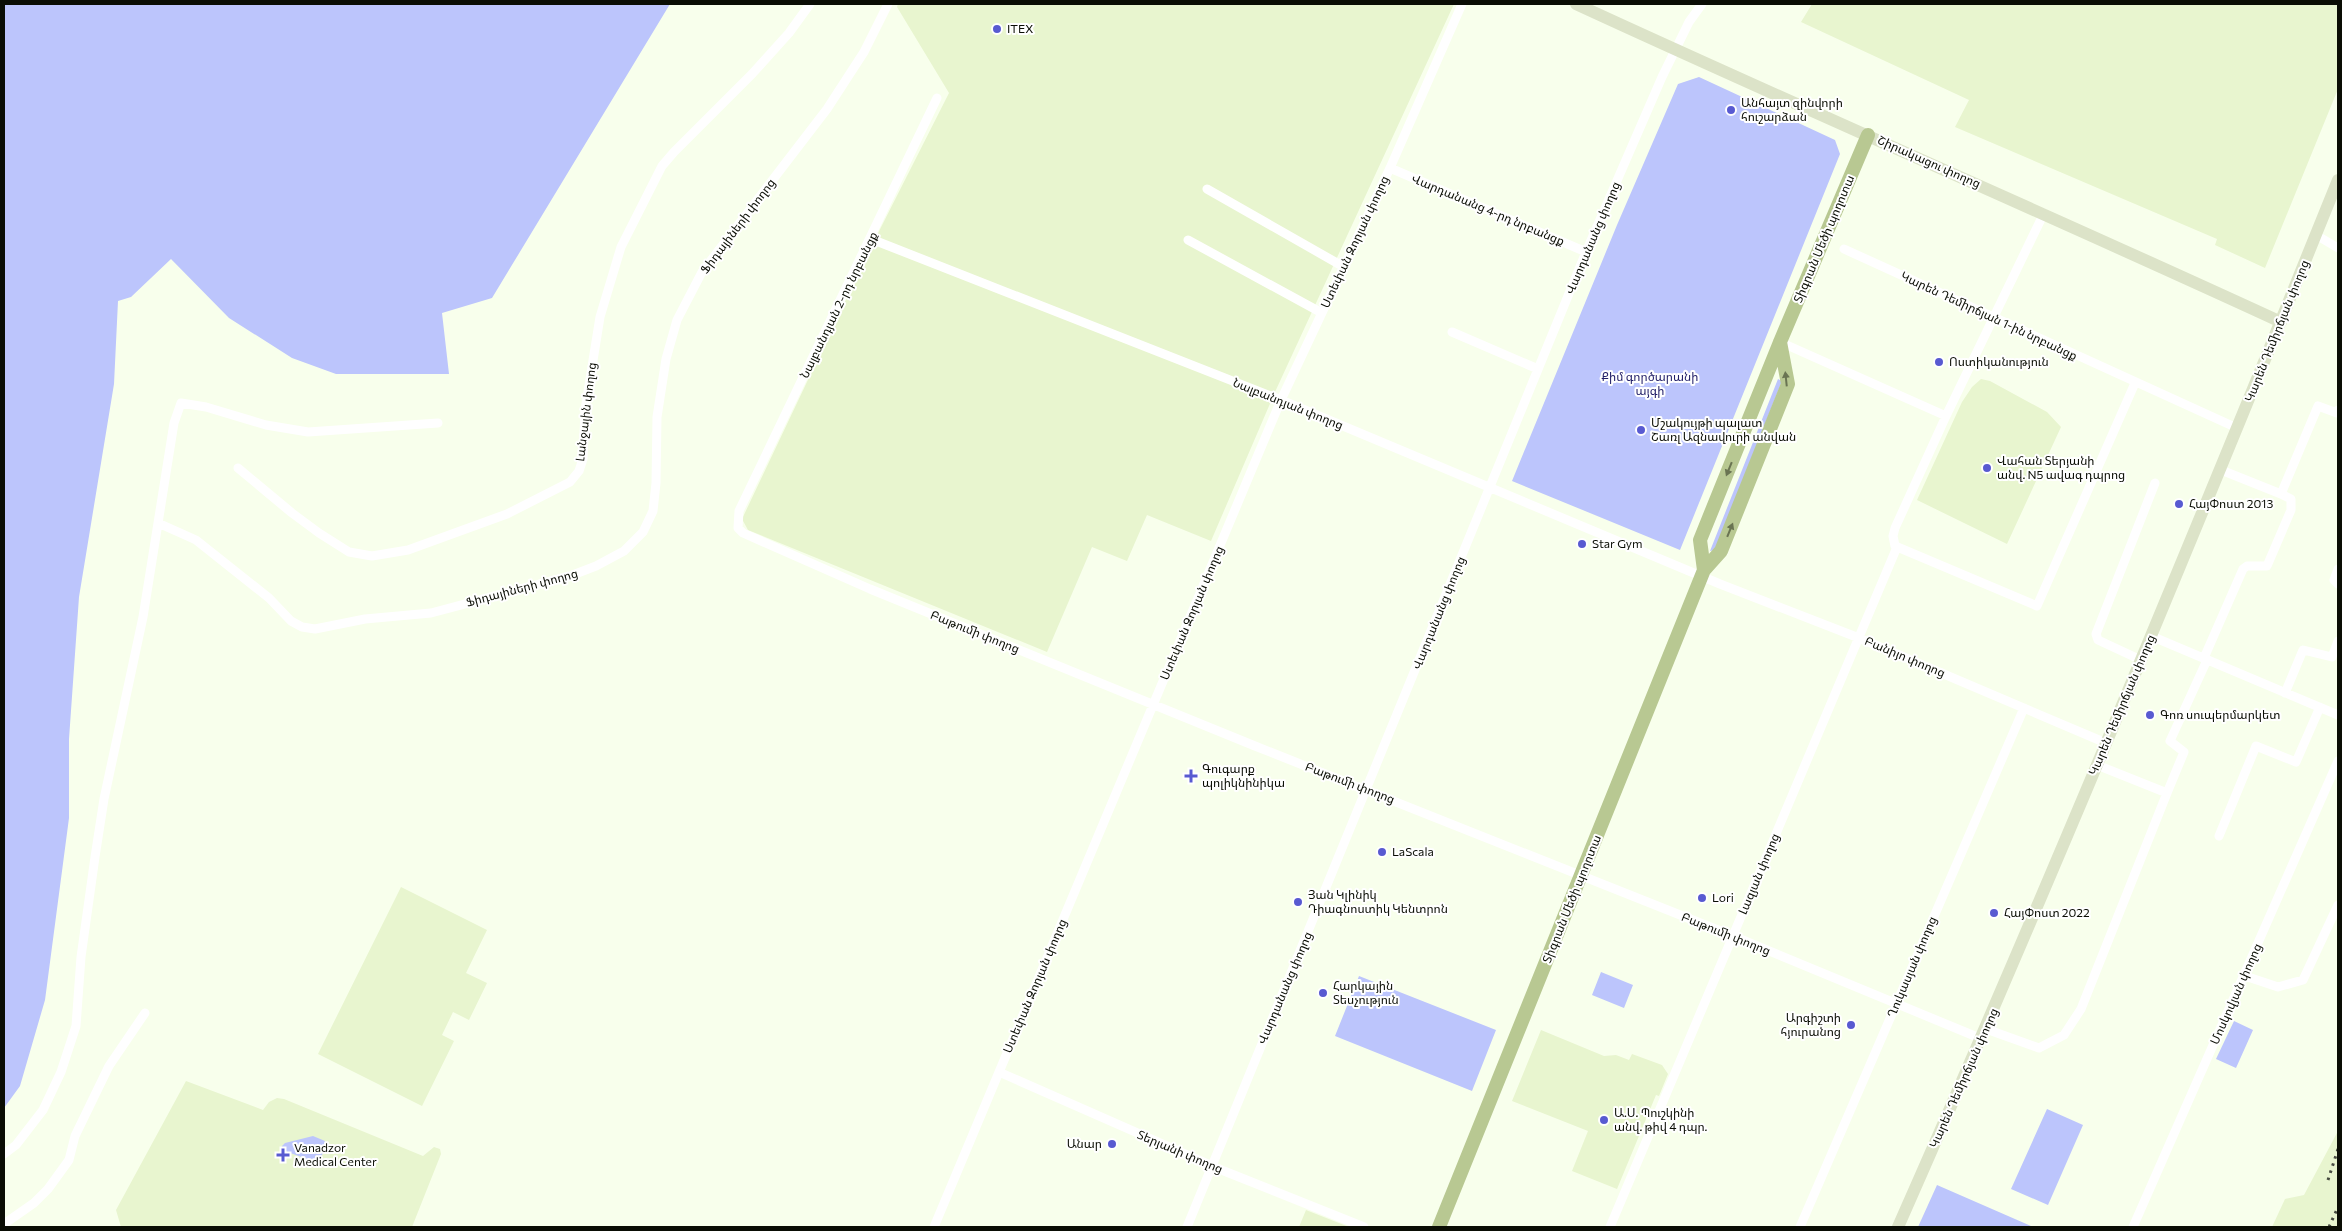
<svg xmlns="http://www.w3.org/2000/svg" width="2342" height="1231" viewBox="0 0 2342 1231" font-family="Commissioner,'Noto Sans Armenian',sans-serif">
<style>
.built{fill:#e8f5cf}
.green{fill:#bcc5fc}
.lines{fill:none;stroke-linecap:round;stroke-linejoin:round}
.street{stroke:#fff;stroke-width:9}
.secondary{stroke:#dce3c8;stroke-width:12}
.primary{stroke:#b8c892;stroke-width:14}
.rail{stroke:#464a3f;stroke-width:3;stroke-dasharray:2.5 5;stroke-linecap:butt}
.oneway{fill:#6a7452}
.poi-dot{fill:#585ad1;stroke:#fff;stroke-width:2}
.labels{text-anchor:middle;stroke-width:4;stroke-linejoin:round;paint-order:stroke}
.poi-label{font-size:12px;fill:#0a0d04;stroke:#fff;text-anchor:start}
.street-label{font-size:12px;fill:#0a0d04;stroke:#fff}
.park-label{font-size:12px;fill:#221f68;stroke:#fff}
</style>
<rect width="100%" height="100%" fill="#f8ffec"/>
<path class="built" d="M 898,4 L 1454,4 L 1275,392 L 1211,541 L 1147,515 L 1127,561 L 1092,547 L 1047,652 L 748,530 L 742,519 L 871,247 L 949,93 L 897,7 Z
M 1812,4 L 2338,4 L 2338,89 L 2265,268 L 2215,245 L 2217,239 L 1955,127 L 1969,100 L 1801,22 Z
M 1981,379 L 1990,381 L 2047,412 L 2061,427 L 2007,544 L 1917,500 L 1962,402 L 1972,387 Z
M 401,887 L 487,930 L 466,973 L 487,983 L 469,1020 L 453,1012 L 442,1035 L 454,1041 L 422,1106 L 318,1054 Z
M 1541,1030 L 1604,1056 L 1616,1055 L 1629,1060 L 1632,1054 L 1662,1065 L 1668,1074 L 1659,1096 L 1656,1095 L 1617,1189 L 1572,1171 L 1588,1131 L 1512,1101 Z
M 186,1081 L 263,1110 L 269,1102 L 277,1098 L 284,1099 L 423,1156 L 434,1147 L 440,1149 L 441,1154 L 412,1227 L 121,1227 L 116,1210 Z
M 2338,1131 L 2338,1227 L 2272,1227 L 2285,1199 L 2304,1195 Z
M 1306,1210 L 1349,1227 L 1299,1227 Z"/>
<path class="green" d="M 4,4 L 670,4 L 492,298 L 442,313 L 449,374 L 336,374 L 292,358 L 229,318 L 171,259 L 131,297 L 118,301 L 114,384 L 79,597 L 69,739 L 69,818 L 45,1000 L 20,1086 L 4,1108 Z
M 1699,77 L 1835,140 L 1840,154 L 1680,550 L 1512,481 L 1617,225 L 1678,84 Z
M 1778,379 L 1782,381 L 1715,550 L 1710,551 Z
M 1601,972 L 1633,985 L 1624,1008 L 1592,995 Z
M 1359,976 L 1496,1030 L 1472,1091 L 1335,1036 Z
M 2234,1021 L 2253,1030 L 2236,1068 L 2216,1059 Z
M 2047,1109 L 2083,1125 L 2048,1205 L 2011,1189 Z
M 313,1136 L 325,1141 L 327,1145 L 318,1163 L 282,1150 L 282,1146 L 285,1143 Z
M 1937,1185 L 2031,1226 L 1918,1227 Z"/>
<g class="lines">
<path class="street" d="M 937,98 L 739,511 L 738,528 L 743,533 L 870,589 L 1255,746 L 1733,936 L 1982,1039
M 1390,168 L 1586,252
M 1207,189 L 1344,267
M 2044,213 L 1946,416 L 1895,528 L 1893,536 L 1895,546 L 2037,606 L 2135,383
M 2316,235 L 2338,248
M 871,239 L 1281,400 L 1720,584 L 1859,638 L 2106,743
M 1188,240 L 1322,313
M 1844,249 L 2237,428
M 1452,332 L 1538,369
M 1780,342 L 1946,416
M 238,468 L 292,513 L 319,533 L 349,552 L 372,556 L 408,550 L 507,514 L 570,482 L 579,471 L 583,459 L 585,410 L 600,317 L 621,247 L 662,166 L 674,152 L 752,74 L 789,33 L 810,4
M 2221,470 L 2281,494 L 2318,406 L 2337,413 L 2338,410
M 158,523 L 196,540 L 269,598 L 291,621 L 302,627 L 315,629 L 365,619 L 431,613 L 570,576 L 596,566 L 624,551 L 643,532 L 653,511 L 656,483 L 657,417 L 666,359 L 677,320 L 702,272 L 827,109 L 864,52 L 888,4
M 2338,569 L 2334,580 L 2338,584
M 2151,636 L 2338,715
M 2204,658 L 2243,569 L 2247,566 L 2267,566 L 2291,510 L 2291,499 L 2281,494
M 2141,660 L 2098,640 L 2096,634 L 2155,483
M 2285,693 L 2303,650 L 2332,657 L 2338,641
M 2167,793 L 2184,752 L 2170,741 L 2207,660
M 2219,836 L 2256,746 L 2296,762 L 2320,707
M 2245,976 L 2278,987 L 2303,980 L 2338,905
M 1986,1029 L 2039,1048 L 2064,1035 L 2081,1009 L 2167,793 L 2097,765
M 999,1072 L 1224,1171 L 1364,1227
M 4,1154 L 16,1145 L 43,1110 L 61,1072 L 76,1026 L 81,957 L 95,857 L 104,799 L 143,617 L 174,423 L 181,403 L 206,407 L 266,425 L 308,432 L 438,423
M 4,1224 L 34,1203 L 48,1189 L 69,1160 L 75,1136 L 109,1066 L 145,1013
M 934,1227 L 1281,400 L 1390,168 L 1462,4
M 1187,1227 L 1586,252 L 1662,77 L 1689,22 L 1702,4
M 1610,1227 L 1897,547
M 1800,1227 L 2024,708
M 2133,1227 L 2338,761"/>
<path class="secondary" d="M 1576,4 C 1810,112 2047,214 2281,322
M 1898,1227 C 2051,881 2196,531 2338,180"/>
<path class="primary" d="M 1704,570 L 1700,540 L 1780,342 L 1868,135
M 1439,1227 L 1704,570 L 1721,551 L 1788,384 L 1780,342"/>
<path class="rail" d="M 2328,1180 L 2338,1149
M 2329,1227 L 2338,1207"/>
</g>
<defs><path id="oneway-solid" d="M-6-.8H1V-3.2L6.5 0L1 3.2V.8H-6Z" transform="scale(1.25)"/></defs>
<g class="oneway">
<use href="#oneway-solid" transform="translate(1786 379) rotate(-96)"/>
<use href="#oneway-solid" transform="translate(1729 469) rotate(112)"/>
<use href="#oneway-solid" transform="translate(1730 530) rotate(-68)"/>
</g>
<g class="poi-dot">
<circle cx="997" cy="29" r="5"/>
<circle cx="1731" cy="110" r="5"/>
<circle cx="1939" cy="362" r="5"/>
<circle cx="1641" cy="430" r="5"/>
<circle cx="1987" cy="468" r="5"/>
<circle cx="2179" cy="504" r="5"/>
<circle cx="1582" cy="544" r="5"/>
<circle cx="2150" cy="715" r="5"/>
<path d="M1188.5 768.5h5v5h5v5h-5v5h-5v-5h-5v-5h5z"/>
<circle cx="1382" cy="852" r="5"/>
<circle cx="1702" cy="898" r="5"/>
<circle cx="1298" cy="902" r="5"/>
<circle cx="1994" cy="913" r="5"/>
<circle cx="1323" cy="993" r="5"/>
<circle cx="1851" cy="1025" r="5"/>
<circle cx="1604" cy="1120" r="5"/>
<circle cx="1112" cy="1144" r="5"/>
<path d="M280.5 1147.5h5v5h5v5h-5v5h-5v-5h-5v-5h5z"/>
</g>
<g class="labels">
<g class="poi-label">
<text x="1007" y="33">ITEX</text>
<text x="1741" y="107">Անհայտ զինվորի<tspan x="1741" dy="14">հուշարձան</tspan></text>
<text x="1949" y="366">Ոստիկանություն</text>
<text x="1651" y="427">Մշակույթի պալատ<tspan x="1651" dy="14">Շառլ Ազնավուրի անվան</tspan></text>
<text x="1997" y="465">Վահան Տերյանի<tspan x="1997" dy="14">անվ. N5 ավագ դպրոց</tspan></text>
<text x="2189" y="508">ՀայՓոստ 2013</text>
<text x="1592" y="548">Star Gym</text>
<text x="2160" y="719">Գոռ սուպերմարկետ</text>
<text x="1202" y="773">Գուգարք<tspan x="1202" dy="14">պոլիկնինիկա</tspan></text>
<text x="1392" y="856">LaScala</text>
<text x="1308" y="899">Յան Կլինիկ<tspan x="1308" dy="14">Դիագնոստիկ Կենտրոն</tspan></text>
<text x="1712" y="902">Lori</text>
<text x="2004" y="917">ՀայՓոստ 2022</text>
<text x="1333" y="990">Հարկային<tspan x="1333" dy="14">Տեսչություն</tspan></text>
<text x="1841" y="1022" text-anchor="end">Արգիշտի<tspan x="1841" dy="14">հյուրանոց</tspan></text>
<text x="1614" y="1117">Ա.Ս. Պուշկինի<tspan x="1614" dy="14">անվ. թիվ 4 դպր.</tspan></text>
<text x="1102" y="1148" text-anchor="end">Անար</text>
<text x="294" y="1152">Vanadzor<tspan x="294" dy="14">Medical Center</tspan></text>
</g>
<g class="street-label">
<text transform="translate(1929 162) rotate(24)" y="4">Շիրակացու փողոց</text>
<text transform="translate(1488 210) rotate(23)" y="4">Վարդանանց 4-րդ նրբանցք</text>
<text transform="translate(738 226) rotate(-53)" y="4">Ֆիդայիների փողոց</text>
<text transform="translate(1593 238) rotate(-67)" y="4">Վարդանանց փողոց</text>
<text transform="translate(1824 239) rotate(-67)" y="4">Տիգրան Մեծի պողոտա</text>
<text transform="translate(1355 242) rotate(-65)" y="4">Ստեփան Զորյան փողոց</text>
<text transform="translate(839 305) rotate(-64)" y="4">Նալբանդյան 2-րդ նրբանցք</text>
<text transform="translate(1989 316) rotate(25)" y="4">Կարեն Դեմիրճյան 1-ին նրբանցք</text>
<text transform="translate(2277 331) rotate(-68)" y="4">Կարեն Դեմիրճյան փողոց</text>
<text transform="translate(1288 404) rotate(22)" y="4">Նալբանդյան փողոց</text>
<text transform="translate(586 412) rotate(-83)" y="4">Լանջային փողոց</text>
<text transform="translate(522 588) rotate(-15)" y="4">Ֆիդայիների փողոց</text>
<text transform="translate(1192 613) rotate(-67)" y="4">Ստեփան Զորյան փողոց</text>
<text transform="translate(1439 613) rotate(-68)" y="4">Վարդանանց փողոց</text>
<text transform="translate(975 632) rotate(22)" y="4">Բաթումի փողոց</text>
<text transform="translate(1905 657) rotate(23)" y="4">Բանիյո փողոց</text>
<text transform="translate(2122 705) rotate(-67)" y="4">Կարեն Դեմիրճյան փողոց</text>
<text transform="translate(1350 783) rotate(21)" y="4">Բաթումի փողոց</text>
<text transform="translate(1759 874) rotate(-67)" y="4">Լազյան փողոց</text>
<text transform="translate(1572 899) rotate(-68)" y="4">Տիգրան Մեծի պողոտա</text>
<text transform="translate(1726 934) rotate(22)" y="4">Բաթումի փողոց</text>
<text transform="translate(1912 967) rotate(-67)" y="4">Ղուկասյան փողոց</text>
<text transform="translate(1035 986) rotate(-67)" y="4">Ստեփան Զորյան փողոց</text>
<text transform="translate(1285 988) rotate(-67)" y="4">Վարդանանց փողոց</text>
<text transform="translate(2236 994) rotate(-66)" y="4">Մոսկովյան փողոց</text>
<text transform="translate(1964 1078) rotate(-66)" y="4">Կարեն Դեմիրճյան փողոց</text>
<text transform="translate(1180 1152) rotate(23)" y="4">Տերյանի փողոց</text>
</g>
<g class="park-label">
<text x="1650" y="381">Քիմ գործարանի<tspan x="1650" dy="14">այգի</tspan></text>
</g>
</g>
<rect width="2342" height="1231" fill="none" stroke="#0a0d04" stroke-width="10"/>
</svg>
